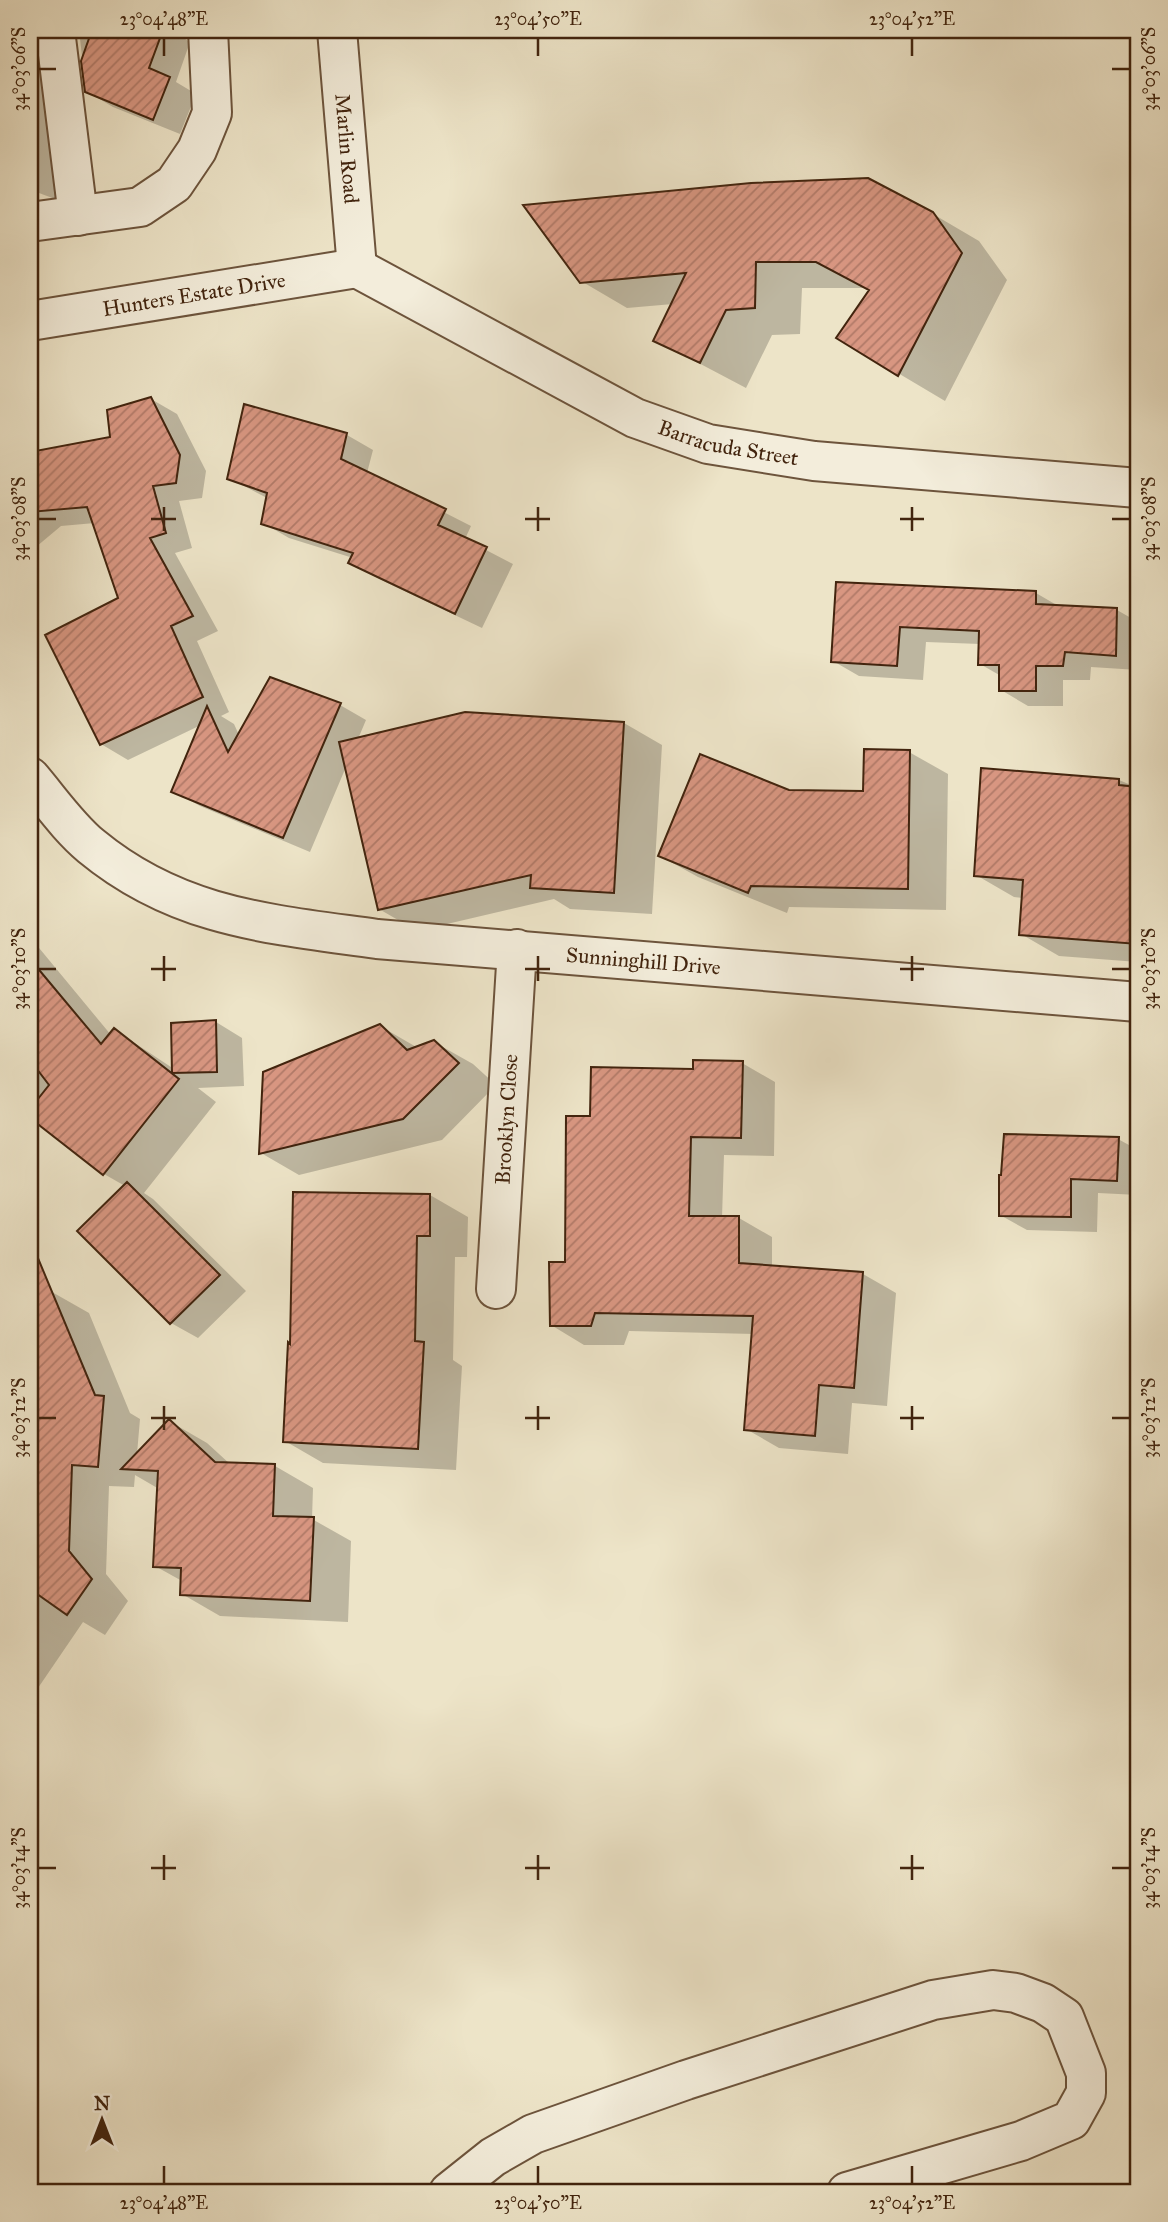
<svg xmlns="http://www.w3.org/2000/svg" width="1168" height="2222" viewBox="0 0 1168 2222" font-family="'IM FELL Great Primer',serif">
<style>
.shadow{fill:#0003}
.building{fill:url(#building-hatch);stroke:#42240e;stroke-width:2}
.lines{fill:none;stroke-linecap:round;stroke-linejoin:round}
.minor-casing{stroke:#6d543c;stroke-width:42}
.minor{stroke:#f3eddb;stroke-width:38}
.ticks{fill:none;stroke:#42240e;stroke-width:2.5}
.labels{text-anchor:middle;stroke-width:6;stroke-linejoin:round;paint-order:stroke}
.street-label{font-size:21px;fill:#42240e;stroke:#f3eddb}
.neatline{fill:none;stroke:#42240e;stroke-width:2.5}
.ticks-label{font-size:18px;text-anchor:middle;fill:#42240e}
</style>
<defs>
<pattern id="building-hatch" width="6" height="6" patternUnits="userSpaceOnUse" patternTransform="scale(1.75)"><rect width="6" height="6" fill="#d89681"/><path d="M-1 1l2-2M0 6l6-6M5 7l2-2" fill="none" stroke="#b17a68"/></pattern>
</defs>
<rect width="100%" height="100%" fill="#ede4c8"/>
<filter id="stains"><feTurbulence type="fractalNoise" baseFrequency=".00286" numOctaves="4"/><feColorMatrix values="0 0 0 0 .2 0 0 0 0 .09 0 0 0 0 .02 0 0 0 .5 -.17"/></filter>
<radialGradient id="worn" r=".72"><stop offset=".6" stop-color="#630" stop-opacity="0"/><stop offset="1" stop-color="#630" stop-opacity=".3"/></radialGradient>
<path class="shadow" d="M 30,30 L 67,30 L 63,202 L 31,190 L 30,192 Z
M 79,30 L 171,30 L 190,42 L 176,82 L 196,94 L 180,134 L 113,107 L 86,91 Z
M 933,214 L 979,241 L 1007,280 L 945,401 L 839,338 L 871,291 L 864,288 L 802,288 L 800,334 L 772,335 L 746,388 L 655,340 L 673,304 L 627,308 L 581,281 Z
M 151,399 L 177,414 L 206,471 L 202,498 L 179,501 L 192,548 L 175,553 L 218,631 L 197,641 L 229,712 L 221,716 L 234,724 L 239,735 L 340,705 L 366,720 L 358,739 L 624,723 L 662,745 L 652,914 L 570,909 L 554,899 L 417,931 L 379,909 L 346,767 L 310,852 L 200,806 L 173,791 L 201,725 L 128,760 L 101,744 L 120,599 L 95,523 L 61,526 L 30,552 L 30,454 L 112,439 Z
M 245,406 L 347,435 L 373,450 L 367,473 L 471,526 L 465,539 L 513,564 L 482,628 L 377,578 L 350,563 L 353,558 L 289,538 L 263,523 L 267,498 L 229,478 Z
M 837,584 L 1036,593 L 1060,607 L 1117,610 L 1138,622 L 1138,670 L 1091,667 L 1090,680 L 1063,680 L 1063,706 L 1028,706 L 1001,690 L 1001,676 L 980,664 L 980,644 L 926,642 L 923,680 L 859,676 L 833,661 Z
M 909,752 L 948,774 L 946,910 L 789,907 L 787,913 L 698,877 L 660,856 L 865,793 Z
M 1119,780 L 1138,788 L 1138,962 L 1059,956 L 1021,934 L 1023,898 L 1014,897 L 976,875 Z
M 30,937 L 111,1035 L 115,1030 L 174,1069 L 216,1022 L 242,1038 L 244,1086 L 198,1088 L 216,1102 L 144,1193 L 153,1199 L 246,1291 L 198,1338 L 171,1323 L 125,1186 L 104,1174 L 30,1116 L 36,1104 L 30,1097 Z
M 380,1026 L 418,1048 L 434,1042 L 473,1064 L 496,1085 L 442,1140 L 299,1175 L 261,1153 Z
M 742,1063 L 775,1082 L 774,1156 L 724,1155 L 722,1218 L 739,1218 L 772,1237 L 772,1267 L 863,1274 L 896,1293 L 887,1406 L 852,1403 L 848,1454 L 779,1448 L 746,1429 L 754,1334 L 629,1331 L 624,1345 L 584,1345 L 551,1325 L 567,1264 L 592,1118 L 695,1070 Z
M 1118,1139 L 1138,1150 L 1138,1195 L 1098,1193 L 1097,1232 L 1027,1230 L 1000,1215 Z
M 430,1195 L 468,1217 L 467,1257 L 455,1257 L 453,1360 L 462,1366 L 456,1470 L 323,1463 L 285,1441 Z
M 52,1292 L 89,1313 L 130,1413 L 140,1419 L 137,1454 L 169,1421 L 207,1443 L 230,1464 L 275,1466 L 313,1488 L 312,1519 L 351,1541 L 348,1622 L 220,1616 L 182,1594 L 182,1581 L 155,1566 L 159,1489 L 135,1475 L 134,1487 L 109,1486 L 106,1574 L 128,1601 L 105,1635 L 83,1622 L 38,1688 L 30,1683 L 30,1301 Z"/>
<path class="building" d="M 92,30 L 163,30 L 149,68 L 170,77 L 153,120 L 85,92 L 81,61 Z
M 868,178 L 933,212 L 962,253 L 898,376 L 836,338 L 869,290 L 816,262 L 756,262 L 755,308 L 726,310 L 700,363 L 653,341 L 686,273 L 580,283 L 523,205 L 751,183 Z
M 151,397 L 180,455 L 176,483 L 153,486 L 166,533 L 150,538 L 193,616 L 171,626 L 203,697 L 100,745 L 45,635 L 118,598 L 87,507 L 30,512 L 30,452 L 110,437 L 107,410 Z
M 244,404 L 347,433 L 341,459 L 446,509 L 438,525 L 487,547 L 455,614 L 348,563 L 353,553 L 261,524 L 267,493 L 227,479 Z
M 836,582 L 1036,591 L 1036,604 L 1117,608 L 1116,656 L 1065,652 L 1063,666 L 1036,666 L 1036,691 L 999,691 L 999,665 L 978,665 L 979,631 L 900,627 L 897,666 L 831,662 Z
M 270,677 L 341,703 L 283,838 L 171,792 L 207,706 L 228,752 Z
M 465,712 L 624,722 L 614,893 L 530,888 L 531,875 L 378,910 L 339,742 Z
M 864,749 L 910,750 L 908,889 L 751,886 L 748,893 L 658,856 L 700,754 L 789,790 L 863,791 Z
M 981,768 L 1119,779 L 1119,785 L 1138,787 L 1138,944 L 1019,935 L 1023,880 L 974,876 Z
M 30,959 L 101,1044 L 114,1028 L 179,1079 L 103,1175 L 30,1118 L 30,1109 L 49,1085 L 30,1060 Z
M 216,1020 L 217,1072 L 172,1073 L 171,1023 Z
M 380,1024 L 407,1050 L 434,1040 L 459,1063 L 403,1119 L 259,1154 L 263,1072 Z
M 693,1060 L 743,1061 L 741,1138 L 691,1137 L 689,1216 L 739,1216 L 739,1263 L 863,1272 L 854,1388 L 819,1385 L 815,1436 L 744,1430 L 753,1316 L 595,1313 L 591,1326 L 550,1326 L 549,1262 L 565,1262 L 566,1116 L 590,1116 L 591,1067 L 693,1069 Z
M 1004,1134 L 1119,1137 L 1117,1181 L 1071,1179 L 1071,1217 L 999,1216 L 999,1175 L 1001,1175 Z
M 127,1182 L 220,1275 L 170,1324 L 77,1231 Z
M 293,1192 L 430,1194 L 430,1236 L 417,1236 L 415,1341 L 424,1342 L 418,1449 L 283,1442 L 288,1342 L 290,1344 Z
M 30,1239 L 95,1395 L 104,1396 L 98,1467 L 72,1465 L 69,1551 L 92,1579 L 67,1615 L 30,1589 Z
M 169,1419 L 215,1462 L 275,1464 L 273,1516 L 314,1517 L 310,1601 L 180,1595 L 181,1568 L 153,1567 L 158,1471 L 121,1469 Z"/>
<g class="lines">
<g class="minor-casing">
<g id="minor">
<path d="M 55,30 L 78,216"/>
<path id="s1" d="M 337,30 L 357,268"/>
<path d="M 30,222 L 140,207 L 174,184 L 197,150 L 212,113 L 208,30"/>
<path id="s2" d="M 357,268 L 635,418 L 708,444 L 814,461 L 1138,488"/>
<path id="s3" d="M 30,321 L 357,268"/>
<path id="s4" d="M 30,777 C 49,799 68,827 91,846 C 178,918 270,924 377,939 L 1138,1002"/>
<path id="s5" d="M 496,1289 L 517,949"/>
<path d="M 449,2192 L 493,2157 L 533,2134 L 686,2080 L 933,2000 L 993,1990 L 1016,1993 L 1043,2003 L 1064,2017 L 1086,2073 L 1086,2093 L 1071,2120 L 1021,2141 L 847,2192"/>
</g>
</g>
<use href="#minor" class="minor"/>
</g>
<path class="ticks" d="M 164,38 L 164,56M 538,38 L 538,56M 912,38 L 912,56M 38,69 L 56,69M 1112,69 L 1130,69M 164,507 L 164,531M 538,507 L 538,531M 912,507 L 912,531M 38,519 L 56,519M 151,519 L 176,519M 525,519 L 550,519M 900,519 L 924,519M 1112,519 L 1130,519M 164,956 L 164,981M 538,956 L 538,981M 912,956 L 912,981M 38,969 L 56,969M 151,969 L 176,969M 525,969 L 550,969M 900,969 L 924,969M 1112,969 L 1130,969M 164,1406 L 164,1430M 538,1406 L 538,1430M 912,1406 L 912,1430M 38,1418 L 56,1418M 151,1418 L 176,1418M 525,1418 L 550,1418M 900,1418 L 924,1418M 1112,1418 L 1130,1418M 164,1855 L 164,1880M 538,1855 L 538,1880M 912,1855 L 912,1880M 38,1868 L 56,1868M 151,1868 L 176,1868M 525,1868 L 550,1868M 900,1868 L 924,1868M 1112,1868 L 1130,1868M 164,2166 L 164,2184M 538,2166 L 538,2184M 912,2166 L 912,2184"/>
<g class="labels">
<g class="street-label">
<text dy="7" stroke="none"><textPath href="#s1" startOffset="119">Marlin Road</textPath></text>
<text dy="7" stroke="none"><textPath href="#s3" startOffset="166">Hunters Estate Drive</textPath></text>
<text dy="7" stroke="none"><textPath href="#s2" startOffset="413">Barracuda Street</textPath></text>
<text dy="7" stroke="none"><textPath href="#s4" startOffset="665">Sunninghill Drive</textPath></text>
<text dy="7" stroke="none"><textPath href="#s5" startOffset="170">Brooklyn Close</textPath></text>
</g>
</g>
<rect width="1168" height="2222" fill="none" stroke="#ede4c8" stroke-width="77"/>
<g transform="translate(102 2120)" stroke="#f3eddb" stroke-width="5" paint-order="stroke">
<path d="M0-5L12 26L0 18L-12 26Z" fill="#42240e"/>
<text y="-10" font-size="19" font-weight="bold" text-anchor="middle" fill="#42240e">N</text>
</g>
<rect x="38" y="38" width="1092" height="2146" class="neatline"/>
<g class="ticks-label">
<text x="164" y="25">23°04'48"E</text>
<text x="538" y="25">23°04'50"E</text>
<text x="912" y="25">23°04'52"E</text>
<text transform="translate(19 69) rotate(-90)" y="6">34°03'06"S</text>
<text transform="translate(1149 69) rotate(-90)" y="6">34°03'06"S</text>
<text transform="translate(19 519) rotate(-90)" y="6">34°03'08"S</text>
<text transform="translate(1149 519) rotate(-90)" y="6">34°03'08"S</text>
<text transform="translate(19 969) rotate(-90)" y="6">34°03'10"S</text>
<text transform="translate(1149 969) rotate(-90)" y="6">34°03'10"S</text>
<text transform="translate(19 1418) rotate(-90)" y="6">34°03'12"S</text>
<text transform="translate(1149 1418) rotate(-90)" y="6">34°03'12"S</text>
<text transform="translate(19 1868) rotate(-90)" y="6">34°03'14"S</text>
<text transform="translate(1149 1868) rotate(-90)" y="6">34°03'14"S</text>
<text x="164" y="2209">23°04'48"E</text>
<text x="538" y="2209">23°04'50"E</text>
<text x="912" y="2209">23°04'52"E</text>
</g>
<rect width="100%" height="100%" filter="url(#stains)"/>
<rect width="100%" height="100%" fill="url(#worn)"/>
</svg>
